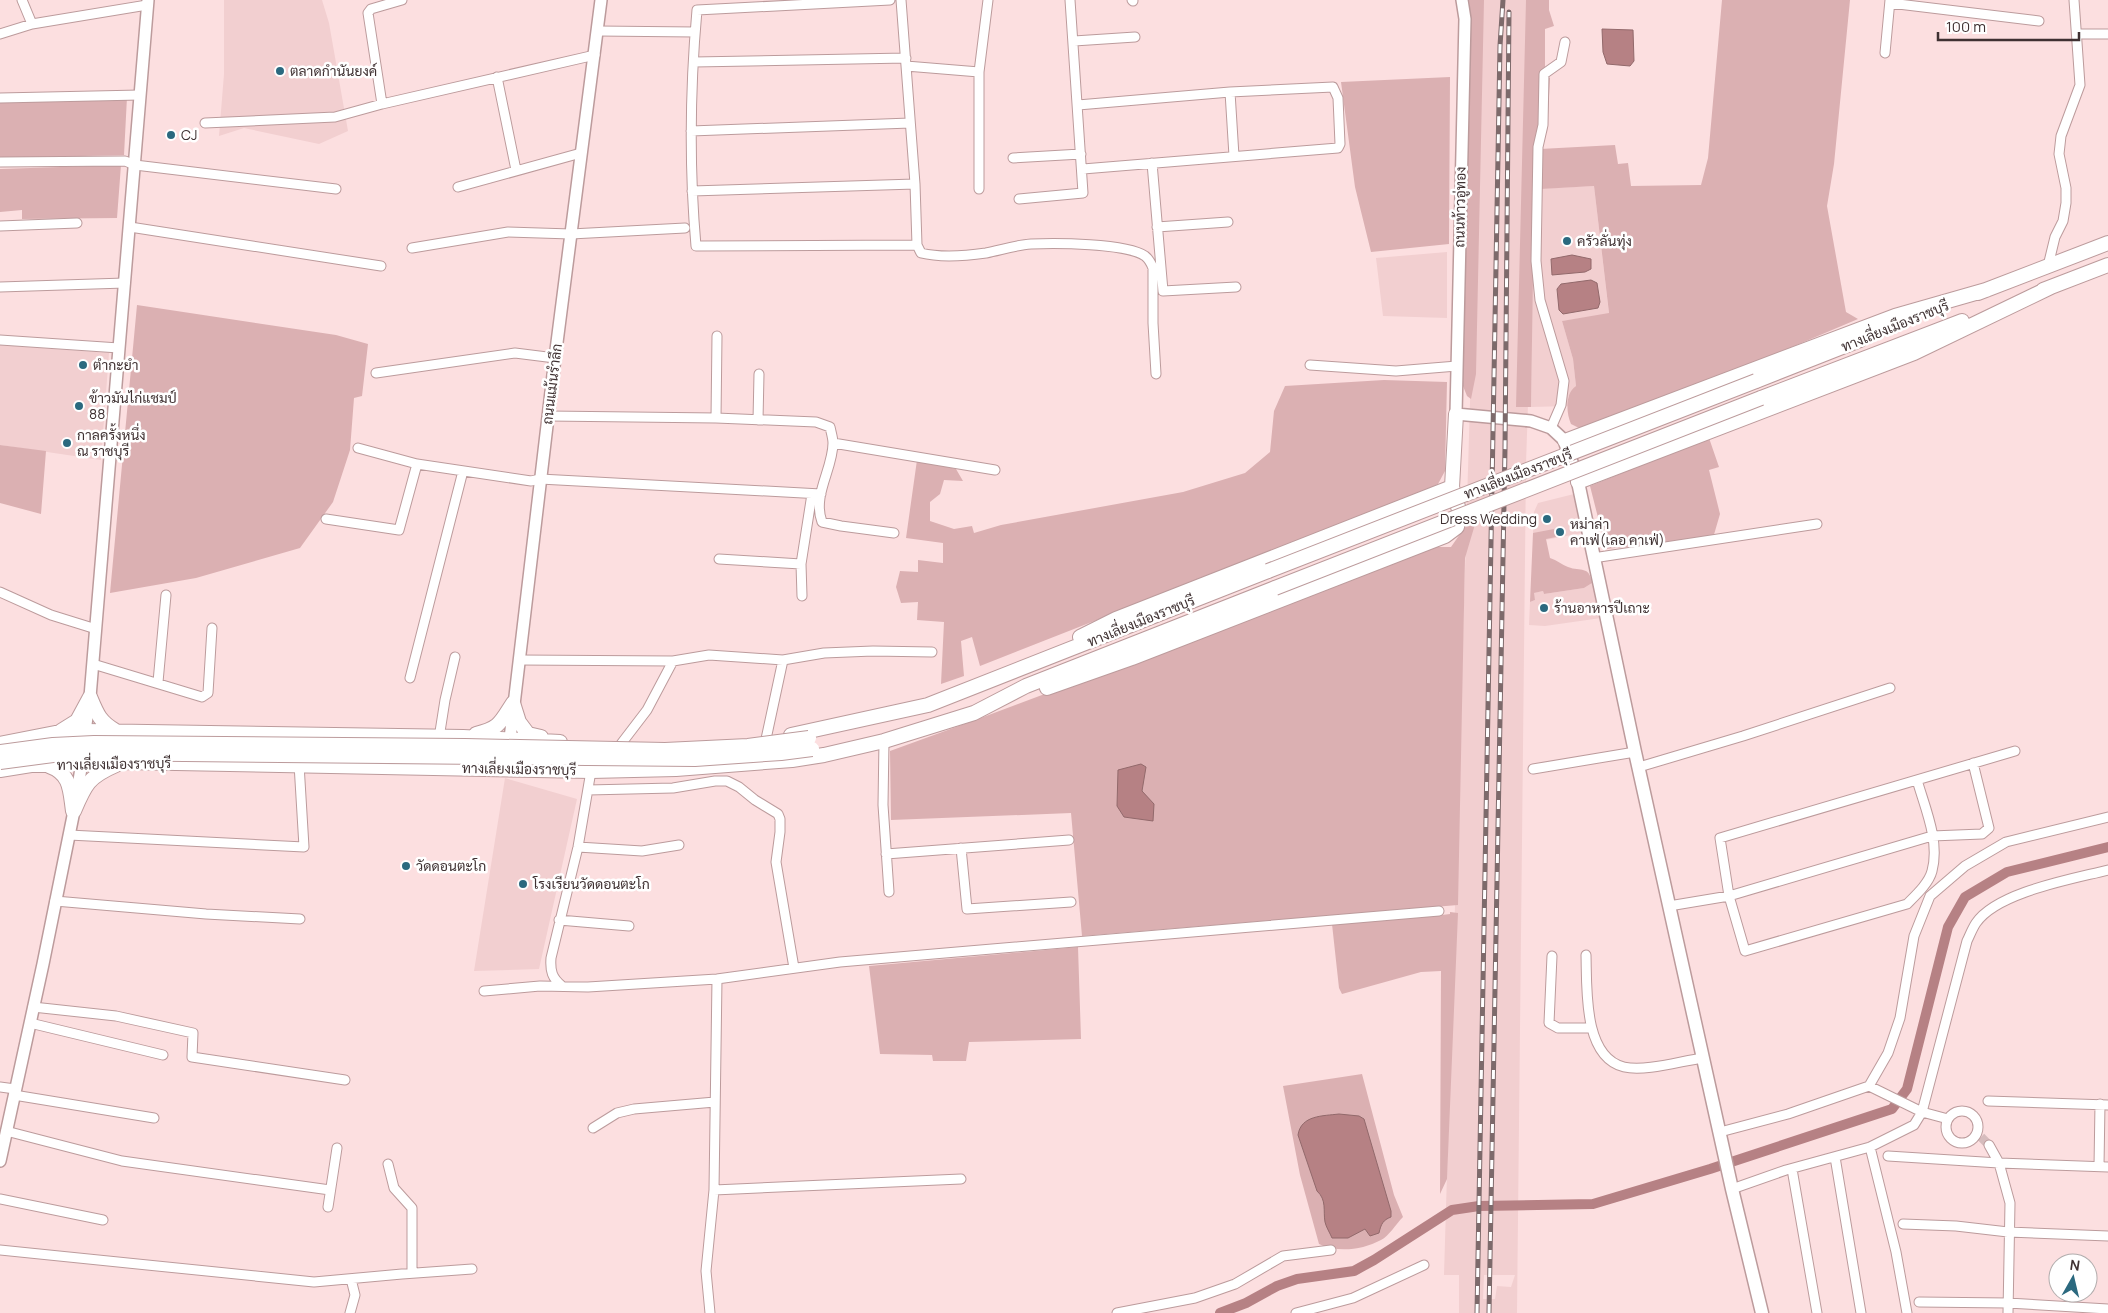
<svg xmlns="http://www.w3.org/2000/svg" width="2108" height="1313" viewBox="0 0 2108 1313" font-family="Manrope,Sarabun,sans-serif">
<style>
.built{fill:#f2cfd0;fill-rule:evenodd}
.green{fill:#dbb0b2}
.water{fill:#b68184;stroke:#92696b}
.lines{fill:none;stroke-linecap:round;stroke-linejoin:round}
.canal{stroke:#b68184;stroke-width:10}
.minor-tunnel{stroke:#d6bcbd;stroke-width:9;stroke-dasharray:9 4.5;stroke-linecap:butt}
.minor-casing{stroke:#bc9b9c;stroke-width:11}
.tertiary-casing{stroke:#bc9b9c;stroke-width:14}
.secondary-casing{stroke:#bc9b9c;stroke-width:15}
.primary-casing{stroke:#bc9b9c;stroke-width:16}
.minor{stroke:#fff;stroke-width:9}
.tertiary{stroke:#fff;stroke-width:11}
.secondary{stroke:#fff;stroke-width:12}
.primary{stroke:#fff;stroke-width:14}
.rail-casing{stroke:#7d6a6b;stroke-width:5}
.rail{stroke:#fff;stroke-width:3;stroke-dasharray:9;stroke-linecap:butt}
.primary-bridge-casing{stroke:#bc9b9c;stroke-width:16;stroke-linecap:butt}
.primary-bridge{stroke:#fff;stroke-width:14}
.poi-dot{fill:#2b697f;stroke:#fff;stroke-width:2}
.labels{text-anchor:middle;stroke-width:5;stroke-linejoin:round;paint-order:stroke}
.poi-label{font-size:14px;fill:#3f3132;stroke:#fff;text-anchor:start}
.street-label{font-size:14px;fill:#3f3132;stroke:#fff}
</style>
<rect width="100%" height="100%" fill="#fcdfe0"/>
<path class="built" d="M 224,0 L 322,0 L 329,23 L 348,131 L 319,144 L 244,128 L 219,136 L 224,74 Z
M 1482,0 L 1540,0 L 1535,189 L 1594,186 L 1609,314 L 1562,321 L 1573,359 L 1576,386 L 1568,397 L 1568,406 L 1531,407 L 1532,284 L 1526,464 L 1517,1313 L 1459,1313 L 1459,1275 L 1444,1275 ZM 1484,1275 L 1515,1275 L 1511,1287 L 1497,1286 L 1495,1299 L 1483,1299 Z
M 1447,252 L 1447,318 L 1383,316 L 1376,258 Z
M 0,345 L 109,353 L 101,460 L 0,445 Z
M 1574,494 L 1582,533 L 1540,541 L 1533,533 L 1534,512 L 1538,503 Z
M 1592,583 L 1601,618 L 1545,626 L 1529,625 L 1530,602 L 1535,600 L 1533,593 L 1543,591 L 1544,594 L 1584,588 Z
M 505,778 L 577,799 L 539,969 L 474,971 Z"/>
<path class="green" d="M 1469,0 L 1484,0 L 1476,374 L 1471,399 L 1467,396 L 1463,386 L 1471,35 Z
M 1526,0 L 1549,0 L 1549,10 L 1554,26 L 1545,29 L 1545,77 L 1550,78 L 1547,133 L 1537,132 L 1535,142 L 1531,407 L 1516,407 Z
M 1722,0 L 1850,0 L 1834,164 L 1827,206 L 1846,312 L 1858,319 L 1792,347 L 1589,427 L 1579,428 L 1571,424 C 1566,413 1565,393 1576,386 L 1573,359 L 1562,321 L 1609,313 L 1594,186 L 1541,189 L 1540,149 L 1615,145 L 1618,164 L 1628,163 L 1631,186 L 1701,185 L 1708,158 Z
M 1450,77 L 1449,244 L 1371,252 L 1355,187 L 1341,82 Z
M 127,97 L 124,155 L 0,158 L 0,102 Z
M 121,165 L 117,218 L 22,219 L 22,210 L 0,212 L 0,169 Z
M 137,305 L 336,335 L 368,344 L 362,396 L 354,398 L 350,450 L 333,502 L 300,548 L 196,578 L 110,593 Z
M 1384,380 L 1447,382 L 1445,471 L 1438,484 L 1423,492 L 980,666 L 972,637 L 961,641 L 964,676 L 941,684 L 944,622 L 917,620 L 918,602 L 901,603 L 896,587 L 900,571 L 918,572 L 918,560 L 943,563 L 943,543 L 906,538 L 917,460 L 956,469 L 963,481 L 944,480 L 940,494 L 930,502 L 930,521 L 954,529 L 972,526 L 974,533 L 1001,525 L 1183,492 L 1245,473 L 1270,452 L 1274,411 L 1285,386 Z
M 1709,438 L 1719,467 L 1709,470 L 1720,514 L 1713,538 L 1606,549 L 1590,486 Z
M 0,445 L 46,451 L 41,514 L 0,503 Z
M 1476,521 L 1465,558 L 1458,905 L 1082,936 L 1071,813 L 891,820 L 890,751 L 978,719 L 1437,547 L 1451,547 L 1467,524 Z
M 1554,529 L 1556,537 L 1546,539 L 1550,558 C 1557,560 1562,565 1568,567 C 1581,572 1589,565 1592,583 L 1584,588 L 1544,594 L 1543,591 L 1534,593 L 1535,600 L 1530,602 L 1533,533 Z
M 1450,912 L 1458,913 L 1447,1179 L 1440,1194 L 1441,971 L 1421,972 L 1342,994 L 1339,988 L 1332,924 L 1442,915 L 1450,914 Z
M 1078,947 L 1081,1039 L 969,1042 L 966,1061 L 933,1061 L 932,1055 L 880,1054 L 869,966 Z
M 1362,1074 L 1394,1195 L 1403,1217 C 1396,1224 1389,1236 1381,1240 C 1362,1250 1338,1253 1319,1244 L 1300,1175 L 1283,1086 Z"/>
<path class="water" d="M 1602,29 L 1633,30 L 1634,61 L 1630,66 L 1607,64 L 1603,52 Z
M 1572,255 L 1591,259 L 1591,269 L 1585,272 L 1552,275 L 1551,259 Z
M 1591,280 L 1597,283 L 1600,302 L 1598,308 L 1563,314 L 1559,310 L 1557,289 L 1561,284 Z
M 1141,764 L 1146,767 L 1142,791 L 1154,804 L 1153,821 L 1124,817 L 1117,806 L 1118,770 Z
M 1339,1114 L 1359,1116 L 1364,1119 L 1391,1211 L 1391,1217 C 1383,1220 1381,1224 1379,1233 L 1370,1236 L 1365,1229 L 1348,1238 L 1332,1238 C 1330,1233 1326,1227 1325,1222 C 1323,1211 1327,1200 1317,1191 L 1298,1135 C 1301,1115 1323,1116 1339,1114 Z"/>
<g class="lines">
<path class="canal" d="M 1220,1313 L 1246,1303 L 1277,1286 L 1297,1279 L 1354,1271 L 1374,1260 L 1452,1210 L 1479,1206 L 1593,1204 L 1710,1169 L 1892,1109 L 1907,1089 L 1948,927 L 1965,897 L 2007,872 L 2108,847"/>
<path class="minor-tunnel" d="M 1981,1137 L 1989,1145"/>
<g class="minor-casing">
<path id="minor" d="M 22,0 L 32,24
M 890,0 L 697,10 C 690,88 689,167 696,246 L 917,245
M 901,0 L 915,184 L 917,245 L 921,253 C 941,258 965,256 986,253 C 1001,250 1016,245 1031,244 C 1055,243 1126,243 1145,256 C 1149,259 1151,263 1153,268 L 1153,323 L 1156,374
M 1132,0 L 1133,1
M 1890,3 L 2039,21
M 598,31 L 695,32
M 0,34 L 32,24 L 147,5
M 2077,34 L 2108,34
M 1074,41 L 1135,37
M 1885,53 L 1890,0
M 694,62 L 906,58
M 906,66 L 979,72
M 497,77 L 516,170
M 1230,92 L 1234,156
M 0,98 L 140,95
M 382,104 L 368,13 L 371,9 L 402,0
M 1078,105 L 1230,92 L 1333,87 L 1338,98 L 1340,144 L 1338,148 L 1083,169
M 205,123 L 335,117 L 382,104 L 595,55
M 691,131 L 910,123
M 1013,158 L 1081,154
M 0,162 L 125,161 L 135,165 L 336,189
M 1152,163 L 1163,291 L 1236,287
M 458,187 L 581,153
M 979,189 L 979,72 L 988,0
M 692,191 L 915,184
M 1019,199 L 1083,193 L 1070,0
M 0,226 L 77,223
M 130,227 L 381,266
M 1157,227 L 1228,222
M 412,248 L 508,232 L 571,234 L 685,228
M 2048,266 L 2055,237 L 2063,221 L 2066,203 L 2066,188 L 2059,154 L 2061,136 L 2080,85 L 2074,0
M 0,287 L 125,283
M 0,340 L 119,348
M 1310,365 L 1396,371 L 1457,366
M 376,373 L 515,353 L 555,358
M 548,416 L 716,418 L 816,422 L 830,427 C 831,432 833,438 833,443 C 833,469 812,495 822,522 L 841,526 L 894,533
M 716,418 L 717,336
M 758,420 L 759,374
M 1551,428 L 1561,405 L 1564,381 L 1540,300 L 1536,261 L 1538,147 L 1543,125 L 1544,74 L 1561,62 L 1565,42
M 833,443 L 995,470
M 358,448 L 417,464 L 531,481 L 540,479 L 821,494
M 326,519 L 399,530 L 417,464
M 1593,558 L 1817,524
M 719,559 L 801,564
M 0,592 L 51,615 L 96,629
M 802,596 L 801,564 L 812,494
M 519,660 L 673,661 L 709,655 L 783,660 L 824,653 L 873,651 L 932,652
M 93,664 L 202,697 L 208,693 L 212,628
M 410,678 L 463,471
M 158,682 L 166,595
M 439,738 L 445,700 L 455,657
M 766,739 L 783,660
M 884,741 L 883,805 L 889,892
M 621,744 L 647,710 L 673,661
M 1639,767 L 1743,736 L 1890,688
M 1533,769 L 1635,752
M 1917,780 C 1925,808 1940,841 1932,871 C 1929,883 1916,895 1907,904 L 1745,951 L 1729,896 L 1720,838 L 2015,751
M 588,790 L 673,788 L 715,781 L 727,781 L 739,787 L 755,800 L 778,814 L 780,819 L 780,832 L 776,862 L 794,968
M 69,835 L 304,847 L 299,764
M 578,847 L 642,851 L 679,845
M 961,848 L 967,909 L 1071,902
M 886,854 L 1069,840
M 55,901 L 206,914 L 300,919
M 1669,906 L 1729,896 L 1932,836 L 1982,834 L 1989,828 L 1973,763
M 559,920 L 629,926
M 1586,955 C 1587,988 1583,1057 1624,1067 C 1645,1072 1681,1061 1703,1058
M 1552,956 L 1549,1023 L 1558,1028 L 1591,1028
M 562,986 C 552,978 550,971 551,958 L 578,847 L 591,771
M 484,991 L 540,986 L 588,987 L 717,979 L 840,962 L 1439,911
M 33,1007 L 116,1016 L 193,1033 L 192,1057 L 345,1080
M 30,1023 L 163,1055
M 1869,1086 L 1922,1112 L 1948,1119
M 0,1087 L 15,1089
M 14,1095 L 154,1118
M 1988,1101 L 2108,1105
M1946 1127a16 16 0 1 1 32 0a16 16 0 1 1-32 0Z
M 593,1128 L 617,1113 L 634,1109 L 715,1102
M 6,1131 L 122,1161 L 330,1190
M 1720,1132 L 1788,1114 L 1869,1086 L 1888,1053 L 1900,1018 L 1914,936 L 1930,896 L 1965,866 L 2006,842 L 2108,817
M 1989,1145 L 1999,1163 L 2010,1203 L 2008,1313
M 1870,1147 L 1896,1252 L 1907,1313
M 1888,1156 L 1999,1163 L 2108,1167
M 1835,1157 L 1861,1313
M 388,1164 L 394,1188 L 412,1208 L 412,1273
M 2099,1166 L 2100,1104
M 1792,1169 L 1817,1313
M 1732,1189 L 1786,1170 L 1870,1147 L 1914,1125 L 1922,1112 L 1967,941 C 1970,935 1972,929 1976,923 C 1997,892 2073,879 2108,870
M 714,1190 L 961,1179
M 0,1199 L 103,1220
M 328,1207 L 337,1148
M 1903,1224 L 1956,1226 L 2008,1232 L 2108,1236
M 0,1250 L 314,1282 L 402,1274 L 472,1269
M 1919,1302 L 2008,1303 L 2108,1309
M 350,1313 L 355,1295 L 351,1279
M 710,1313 L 706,1271 L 714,1190 L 717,979
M 1117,1313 L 1195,1298 L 1235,1284 L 1283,1256 L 1331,1250
M 1296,1313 L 1353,1298 L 1424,1265"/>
</g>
<g class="tertiary-casing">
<path id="tertiary" d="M 1462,0 L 1465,19 L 1456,414 L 1531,421 L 1551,428 L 1565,441
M 84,738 L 90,697 L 148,0
M 509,747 L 555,358 L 601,0
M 0,1161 L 43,964 L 74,811 L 83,756"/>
</g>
<g class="secondary-casing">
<path id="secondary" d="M 1566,445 L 1578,482 L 1635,752 L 1732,1189 L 1762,1313"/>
</g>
<g class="primary-casing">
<path id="primary" d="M 2043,290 L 2108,265
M 1978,293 L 2108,243
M 1756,381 L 1860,340
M 1761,398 L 1962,321
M 1565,441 L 1895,316 L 1986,290
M 1578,482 L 1914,353 L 2051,287
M 1452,487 L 1456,414
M 1047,688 L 1132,658 L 1445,536 L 1457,527 L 1459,510 L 1452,487 L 1116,619 L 1080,637
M 90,697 C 97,714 100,722 116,731
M 513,703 L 519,722 L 528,734 L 541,737
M 61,731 L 77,721 L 90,697
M 476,734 C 500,728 500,723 513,703
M 791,735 L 928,705 L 1268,571
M 0,744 L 55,733 L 85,731 L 463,737 L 560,742
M 49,766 C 71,774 70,790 73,811
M 0,770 L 31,765 L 123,762 L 591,771 L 676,769 L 792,760 L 824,755 L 884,741 L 974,713 L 1026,686 L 1275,588
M 74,811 C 85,785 88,777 116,765"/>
</g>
<use href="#minor" class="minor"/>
<use href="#tertiary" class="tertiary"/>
<use href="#secondary" class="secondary"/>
<use href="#primary" class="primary"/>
<g class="rail-casing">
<path id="rail" d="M 1477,1313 L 1500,46 L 1503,0
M 1489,1313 L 1505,449 L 1509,12"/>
</g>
<use href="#rail" class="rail"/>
<g class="primary-bridge-casing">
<path id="primary-bridge" d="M 1268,571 L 1756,381
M 1275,588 L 1761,398
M 0,752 L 53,745 L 94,743 L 465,746 L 665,750 L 748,746 L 809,738
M 0,762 L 61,754 L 90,753 L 695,759 L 781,753 L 812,749"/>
</g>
<use href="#primary-bridge" class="primary-bridge"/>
</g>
<g class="poi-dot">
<circle cx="280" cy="71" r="5"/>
<circle cx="171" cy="135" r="5"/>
<circle cx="1567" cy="241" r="5"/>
<circle cx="83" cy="365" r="5"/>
<circle cx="79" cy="406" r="5"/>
<circle cx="67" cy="443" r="5"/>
<circle cx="1547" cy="519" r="5"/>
<circle cx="1560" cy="532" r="5"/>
<circle cx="1544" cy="608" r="5"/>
<circle cx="406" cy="866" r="5"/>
<circle cx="523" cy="884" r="5"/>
</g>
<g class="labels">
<g class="poi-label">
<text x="290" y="76">ตลาดกำนันยงค์</text>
<text x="181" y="140">CJ</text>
<text x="1577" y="246">ครัวลั่นทุ่ง</text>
<text x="93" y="370">ตำกะยำ</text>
<text x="89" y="403">ข้าวมันไก่แชมป์<tspan x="89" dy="16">88</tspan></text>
<text x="77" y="440">กาลครั้งหนึ่ง<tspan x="77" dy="16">ณ ราชบุรี</tspan></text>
<text x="1537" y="524" text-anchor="end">Dress Wedding</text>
<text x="1570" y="529">หม่าล่า<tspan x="1570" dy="16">คาเฟ่(เลอ คาเฟ่)</tspan></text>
<text x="1554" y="613">ร้านอาหารปีเถาะ</text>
<text x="416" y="871">วัดดอนตะโก</text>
<text x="533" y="889">โรงเรียนวัดดอนตะโก</text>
</g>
<g class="street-label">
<text transform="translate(1460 207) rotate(-89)" y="5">ถนนท้าวอู่ทอง</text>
<text transform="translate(1895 326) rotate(-22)" y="5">ทางเลี่ยงเมืองราชบุรี</text>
<text transform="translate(552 384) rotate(-83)" y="5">ถนนแม้นรำลึก</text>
<text transform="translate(1518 474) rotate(-21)" y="5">ทางเลี่ยงเมืองราชบุรี</text>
<text transform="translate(1141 621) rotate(-22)" y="5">ทางเลี่ยงเมืองราชบุรี</text>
<text transform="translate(114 764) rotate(-1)" y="5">ทางเลี่ยงเมืองราชบุรี</text>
<text transform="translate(519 769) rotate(1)" y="5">ทางเลี่ยงเมืองราชบุรี</text>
</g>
</g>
<g transform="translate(2073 1278) rotate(8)"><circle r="24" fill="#ffffff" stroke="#b2adad"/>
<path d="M0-4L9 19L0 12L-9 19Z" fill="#2b697f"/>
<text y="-8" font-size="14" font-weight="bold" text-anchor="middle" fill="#3f3132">N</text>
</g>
<path d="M1938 32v8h141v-8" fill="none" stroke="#3f3132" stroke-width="2.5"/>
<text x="1946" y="32" font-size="15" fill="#3f3132" stroke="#ffffff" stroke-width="4" paint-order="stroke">100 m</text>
</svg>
